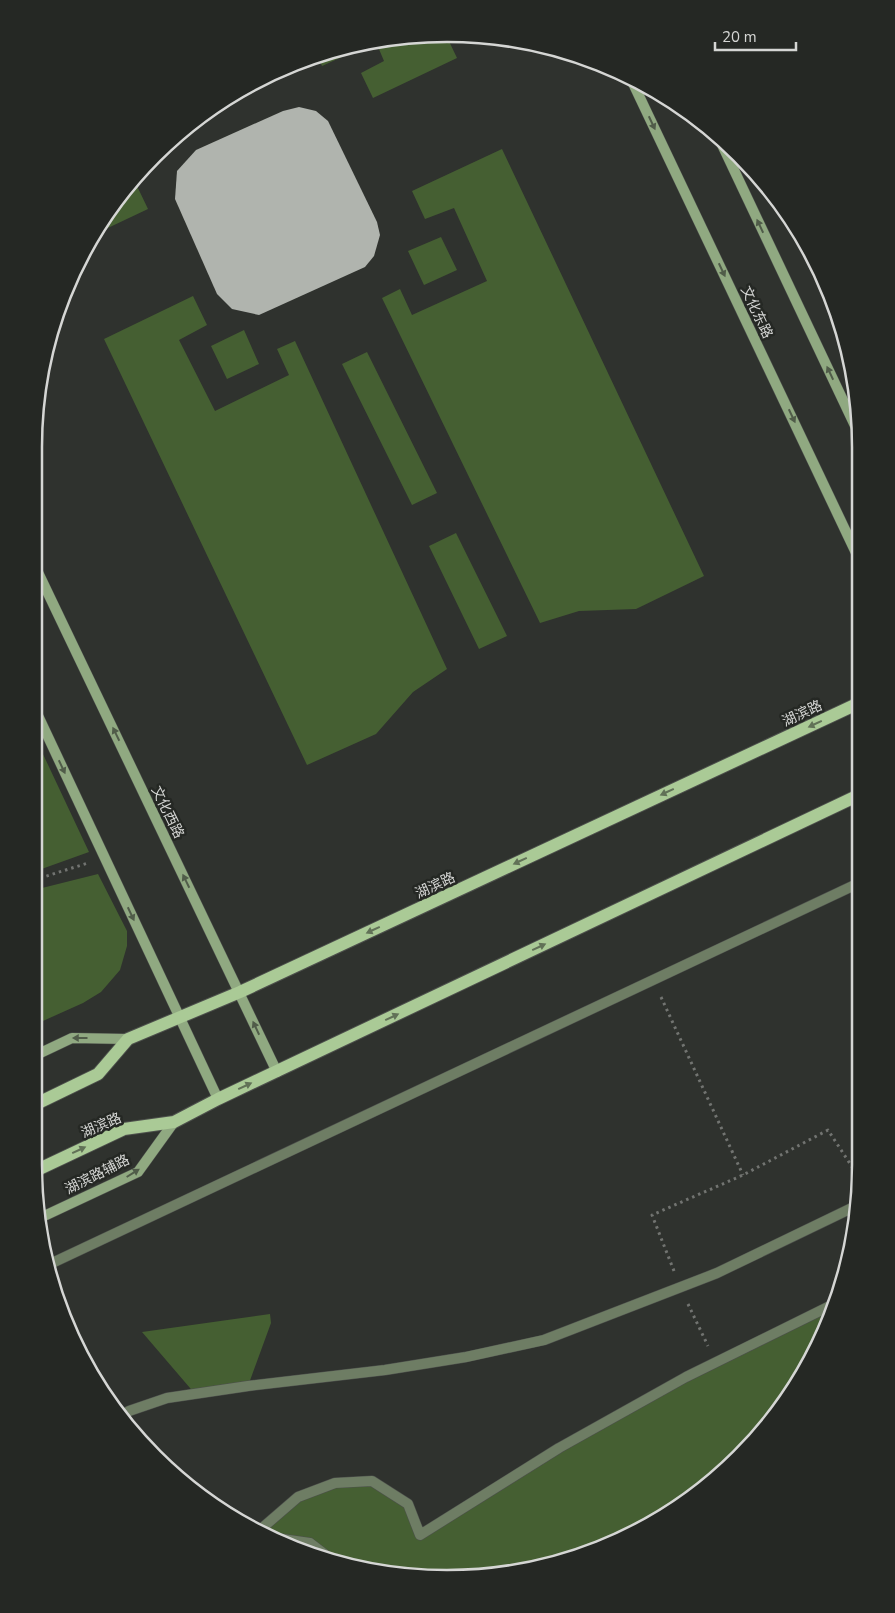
<svg xmlns="http://www.w3.org/2000/svg" width="895" height="1613" viewBox="0 0 895 1613" font-family="'Nunito Sans','Noto Sans SC',sans-serif">
<style>
.green{fill:#455f32}
.building{fill:#b0b4ae}
.lines{fill:none;stroke-linecap:round;stroke-linejoin:round}
.lane-casing{stroke:#4d504c;stroke-width:11}
.secondary-casing{stroke:#4d504c;stroke-width:11}
.primary-casing{stroke:#4d504c;stroke-width:14}
.path{stroke:#727471;stroke-width:3;stroke-dasharray:2.5 4;stroke-linecap:butt}
.lane{stroke:#6e7d64;stroke-width:10}
.secondary{stroke:#90a981;stroke-width:10}
.primary{stroke:#aaca96;stroke-width:12}
.oneway{fill:#505c49}
.oneway2{fill:#617157}
.labels{text-anchor:middle;stroke-width:5;stroke-linejoin:round;paint-order:stroke}
.street-label{font-size:14px;fill:#d5d6d4;stroke:#252824}
.rim{fill:none;stroke:#d5d6d4;stroke-width:2.5}
</style>
<rect width="100%" height="100%" fill="#2f322e"/>
<path class="green" d="M 420,35 L 446,35 L 457,58 L 373,98 L 361,73 L 384,61 L 376,42 Z
M 353,46 L 355,51 L 322,66 L 318,56 L 340,48 Z
M 502,149 L 704,576 L 636,609 L 579,611 L 540,623 L 382,298 L 400,289 L 412,315 L 487,281 L 454,208 L 425,219 L 412,191 Z
M 136,184 L 148,209 L 93,235 L 126,189 Z
M 441,237 L 457,270 L 424,285 L 408,251 Z
M 193,296 L 207,325 L 179,340 L 215,411 L 289,375 L 277,349 L 295,341 L 447,669 L 413,692 L 376,734 L 307,765 L 104,339 Z
M 244,330 L 259,364 L 227,379 L 211,346 Z
M 367,352 L 437,493 L 412,505 L 342,364 Z
M 456,533 L 507,636 L 479,649 L 429,546 Z
M 34,735 L 89,852 L 36,871 L 34,871 Z
M 98,874 L 127,931 L 127,946 L 120,970 L 101,992 L 83,1003 L 34,1025 L 34,890 Z
M 834,1304 L 806,1372 L 721,1476 L 606,1548 L 475,1578 L 341,1565 L 310,1543 L 282,1539 L 261,1529 L 298,1497 L 335,1483 L 372,1481 L 408,1504 L 420,1534 L 559,1448 Z
M 270,1314 L 271,1323 L 248,1386 L 196,1395 L 142,1332 Z"/>
<path class="building" d="M 299,107 L 316,111 L 328,121 L 377,222 L 380,235 L 374,256 L 365,267 L 259,315 L 232,309 L 217,294 L 175,199 L 177,171 L 196,150 L 283,111 Z"/>
<g class="lines">
<g class="lane-casing">
<path id="lane" d="M 50,1264 L 859,883
M 119,1417 L 129,1411 L 167,1398 L 248,1386 L 385,1370 L 466,1357 L 544,1340 L 717,1273 L 858,1205
M 261,1529 L 298,1497 L 335,1483 L 372,1481 L 408,1504 L 420,1535 L 559,1448 L 686,1377 L 834,1304
M 282,1539 L 310,1543 L 336,1563"/>
</g>
<g class="secondary-casing">
<path id="secondary" d="M 631,79 L 858,557
M 717,134 L 858,432
M 34,564 L 277,1072
M 34,707 L 218,1099
M 34,1056 L 72,1038 L 128,1039
M 42,1217 L 138,1172 L 174,1122"/>
</g>
<g class="primary-casing">
<path id="primary" d="M 34,1105 L 98,1074 L 128,1039 L 240,992 L 859,703
M 35,1171 L 124,1129 L 174,1122 L 218,1099 L 859,795"/>
</g>
<path class="path" d="M 34,880 L 88,863
M 661,997 L 743,1175
M 674,1271 L 652,1215 L 743,1175 L 828,1130 L 860,1179
M 688,1304 L 708,1346"/>
<use href="#lane" class="lane"/>
<use href="#secondary" class="secondary"/>
<use href="#primary" class="primary"/>
</g>
<defs><path id="oneway-solid" d="M-6-.8H1V-3.2L6.5 0L1 3.2V.8H-6Z" transform="scale(1.25)"/></defs>
<g class="oneway">
<use href="#oneway-solid" transform="translate(652 123) rotate(65)"/>
<use href="#oneway-solid" transform="translate(760 226) rotate(-115)"/>
<use href="#oneway-solid" transform="translate(722 270) rotate(65)"/>
<use href="#oneway-solid" transform="translate(830 373) rotate(-115)"/>
<use href="#oneway-solid" transform="translate(792 416) rotate(65)"/>
<use href="#oneway-solid" transform="translate(116 734) rotate(-116)"/>
<use href="#oneway-solid" transform="translate(62 767) rotate(65)"/>
<use href="#oneway-solid" transform="translate(186 881) rotate(-116)"/>
<use href="#oneway-solid" transform="translate(131 914) rotate(65)"/>
<use href="#oneway-solid" transform="translate(256 1028) rotate(-115)"/>
<use href="#oneway-solid" transform="translate(80 1038) rotate(180)"/>
<use href="#oneway-solid" transform="translate(133 1173) rotate(-32)"/>
</g>
<g class="oneway2">
<use href="#oneway-solid" transform="translate(815 724) rotate(155)"/>
<use href="#oneway-solid" transform="translate(667 792) rotate(155)"/>
<use href="#oneway-solid" transform="translate(520 861) rotate(155)"/>
<use href="#oneway-solid" transform="translate(373 930) rotate(155)"/>
<use href="#oneway-solid" transform="translate(539 947) rotate(-25)"/>
<use href="#oneway-solid" transform="translate(392 1017) rotate(-25)"/>
<use href="#oneway-solid" transform="translate(245 1086) rotate(-25)"/>
<use href="#oneway-solid" transform="translate(79 1150) rotate(-25)"/>
</g>
<g class="labels">
<g class="street-label">
<text transform="translate(757 312) rotate(65)" y="5">文化东路</text>
<text transform="translate(802 713) rotate(-25)" y="5">湖滨路</text>
<text transform="translate(168 812) rotate(64)" y="5">文化西路</text>
<text transform="translate(435 885) rotate(-25)" y="5">湖滨路</text>
<text transform="translate(101 1125) rotate(-23)" y="5">湖滨路</text>
<text transform="translate(97 1174) rotate(-27)" y="5">湖滨路辅路</text>
</g>
</g>
<path d="M0 0H895V1613H0ZM447 42H447A405 405 0 0 1 852 447V1165A405 405 0 0 1 447 1570H447A405 405 0 0 1 42 1165V447A405 405 0 0 1 447 42Z" fill="#252824" fill-rule="evenodd"/>
<path class="rim" d="M447 42H447A405 405 0 0 1 852 447V1165A405 405 0 0 1 447 1570H447A405 405 0 0 1 42 1165V447A405 405 0 0 1 447 42Z"/>
<path d="M715 42v8h81v-8" fill="none" stroke="#d5d6d4" stroke-width="2.5"/>
<text x="722" y="42" font-size="15" fill="#d5d6d4" stroke="#252824" stroke-width="4" paint-order="stroke">20 m</text>
</svg>
